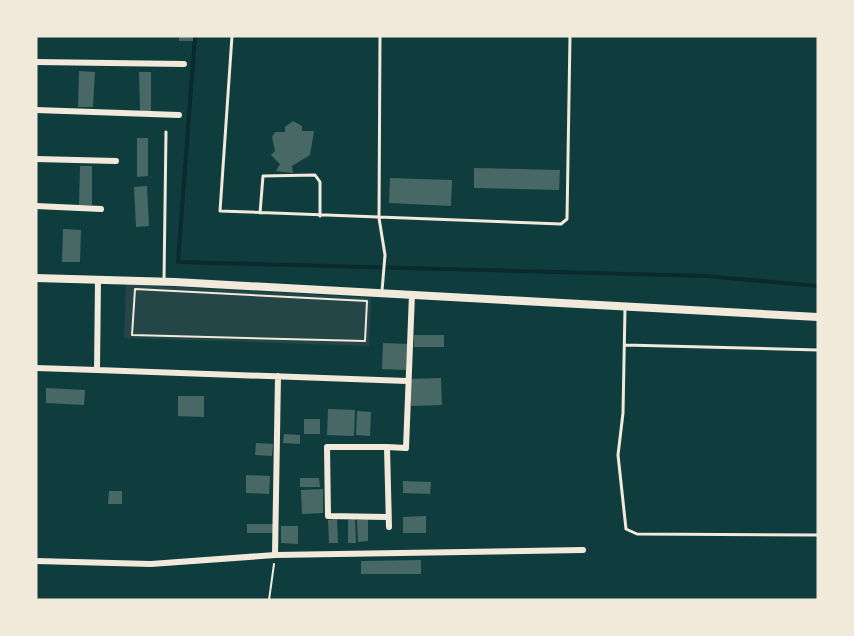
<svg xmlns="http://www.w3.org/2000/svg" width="854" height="636" viewBox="0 0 854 636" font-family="Raleway,sans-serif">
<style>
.green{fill:#244646}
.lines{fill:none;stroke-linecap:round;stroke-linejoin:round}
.stream{stroke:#0a2a2b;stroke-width:4}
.building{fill:#486865}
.path{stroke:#f1e9da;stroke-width:2}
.service{stroke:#f1e9da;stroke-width:3}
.minor{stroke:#f1e9da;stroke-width:6}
.tertiary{stroke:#f1e9da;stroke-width:8}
</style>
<rect width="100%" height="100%" fill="#0f3d3e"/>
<path class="green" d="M 126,284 L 371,298 L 369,346 L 124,338 Z"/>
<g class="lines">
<path class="stream" d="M 195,36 L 178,262 L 706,276 L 818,286"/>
</g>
<path class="building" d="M 179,36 L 193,36 L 193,41 L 179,41 Z
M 79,71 L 95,72 L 93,107 L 78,107 Z
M 139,72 L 151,72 L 151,111 L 140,111 Z
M 293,121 L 302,126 L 302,131 L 314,131 L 310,155 L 292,166 L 293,173 L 276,171 L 280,164 L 271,155 L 275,151 L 272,137 L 275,132 L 285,132 L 285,127 Z
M 137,138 L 148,138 L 148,176 L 137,177 Z
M 80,166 L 92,166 L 92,205 L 79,205 Z
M 474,168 L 560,170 L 559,190 L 474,188 Z
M 390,178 L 452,180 L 451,206 L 389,203 Z
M 147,186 L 149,226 L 136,227 L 134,187 Z
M 63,229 L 81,230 L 80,262 L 62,262 Z
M 414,335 L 444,335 L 444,347 L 414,347 Z
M 383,343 L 407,344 L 406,370 L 382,369 Z
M 441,378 L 442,405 L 411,406 L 410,379 Z
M 46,388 L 85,390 L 84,405 L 46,403 Z
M 178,396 L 204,396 L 204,417 L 178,416 Z
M 328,409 L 355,410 L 354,436 L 327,435 Z
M 357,411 L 371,412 L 370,436 L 356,435 Z
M 304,419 L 320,419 L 320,434 L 304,434 Z
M 284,434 L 300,435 L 300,444 L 283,443 Z
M 256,443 L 273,444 L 272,456 L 255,455 Z
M 246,475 L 270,476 L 269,494 L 246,493 Z
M 300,478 L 319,478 L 320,487 L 300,487 Z
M 403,481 L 431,482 L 430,494 L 403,493 Z
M 323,489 L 323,513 L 302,514 L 301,490 Z
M 109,491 L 122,491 L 122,504 L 108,504 Z
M 426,516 L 426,533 L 403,533 L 403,517 Z
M 337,519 L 338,543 L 329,543 L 328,520 Z
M 355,519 L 356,543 L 348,543 L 348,520 Z
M 368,519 L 368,541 L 358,542 L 357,520 Z
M 247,524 L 274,524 L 274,533 L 247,533 Z
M 281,526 L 298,526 L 298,544 L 281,543 Z
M 421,560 L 421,574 L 361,574 L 361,561 Z"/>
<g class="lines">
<path class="path" d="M 135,289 L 367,301 L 365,341 L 132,335 Z
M 269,600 L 274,564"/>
<path class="service" d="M 232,36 L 220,211 L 561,224 L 567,219 L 570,36
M 380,36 L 379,218 L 385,255 L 382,291
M 260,213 L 263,176 L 315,175 L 320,182 L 320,216
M 164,281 L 166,132
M 625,308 L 623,413 L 618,455 L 626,529 L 637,534 L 818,535
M 625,345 L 818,350"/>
<path class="minor" d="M 36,62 L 184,64
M 36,110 L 179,115
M 36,159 L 116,161
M 36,206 L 101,209
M 98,280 L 97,370 L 407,381
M 36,368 L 97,370
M 278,376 L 275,555 L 583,550
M 387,447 L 327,447 L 328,516 L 387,517
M 389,527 L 387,447 L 406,448 L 412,294
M 36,561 L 151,564 L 275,555"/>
<path class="tertiary" d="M 36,278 L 175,282 L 818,317"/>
</g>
<rect width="854" height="636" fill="none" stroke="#f1e9da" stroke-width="75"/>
</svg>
